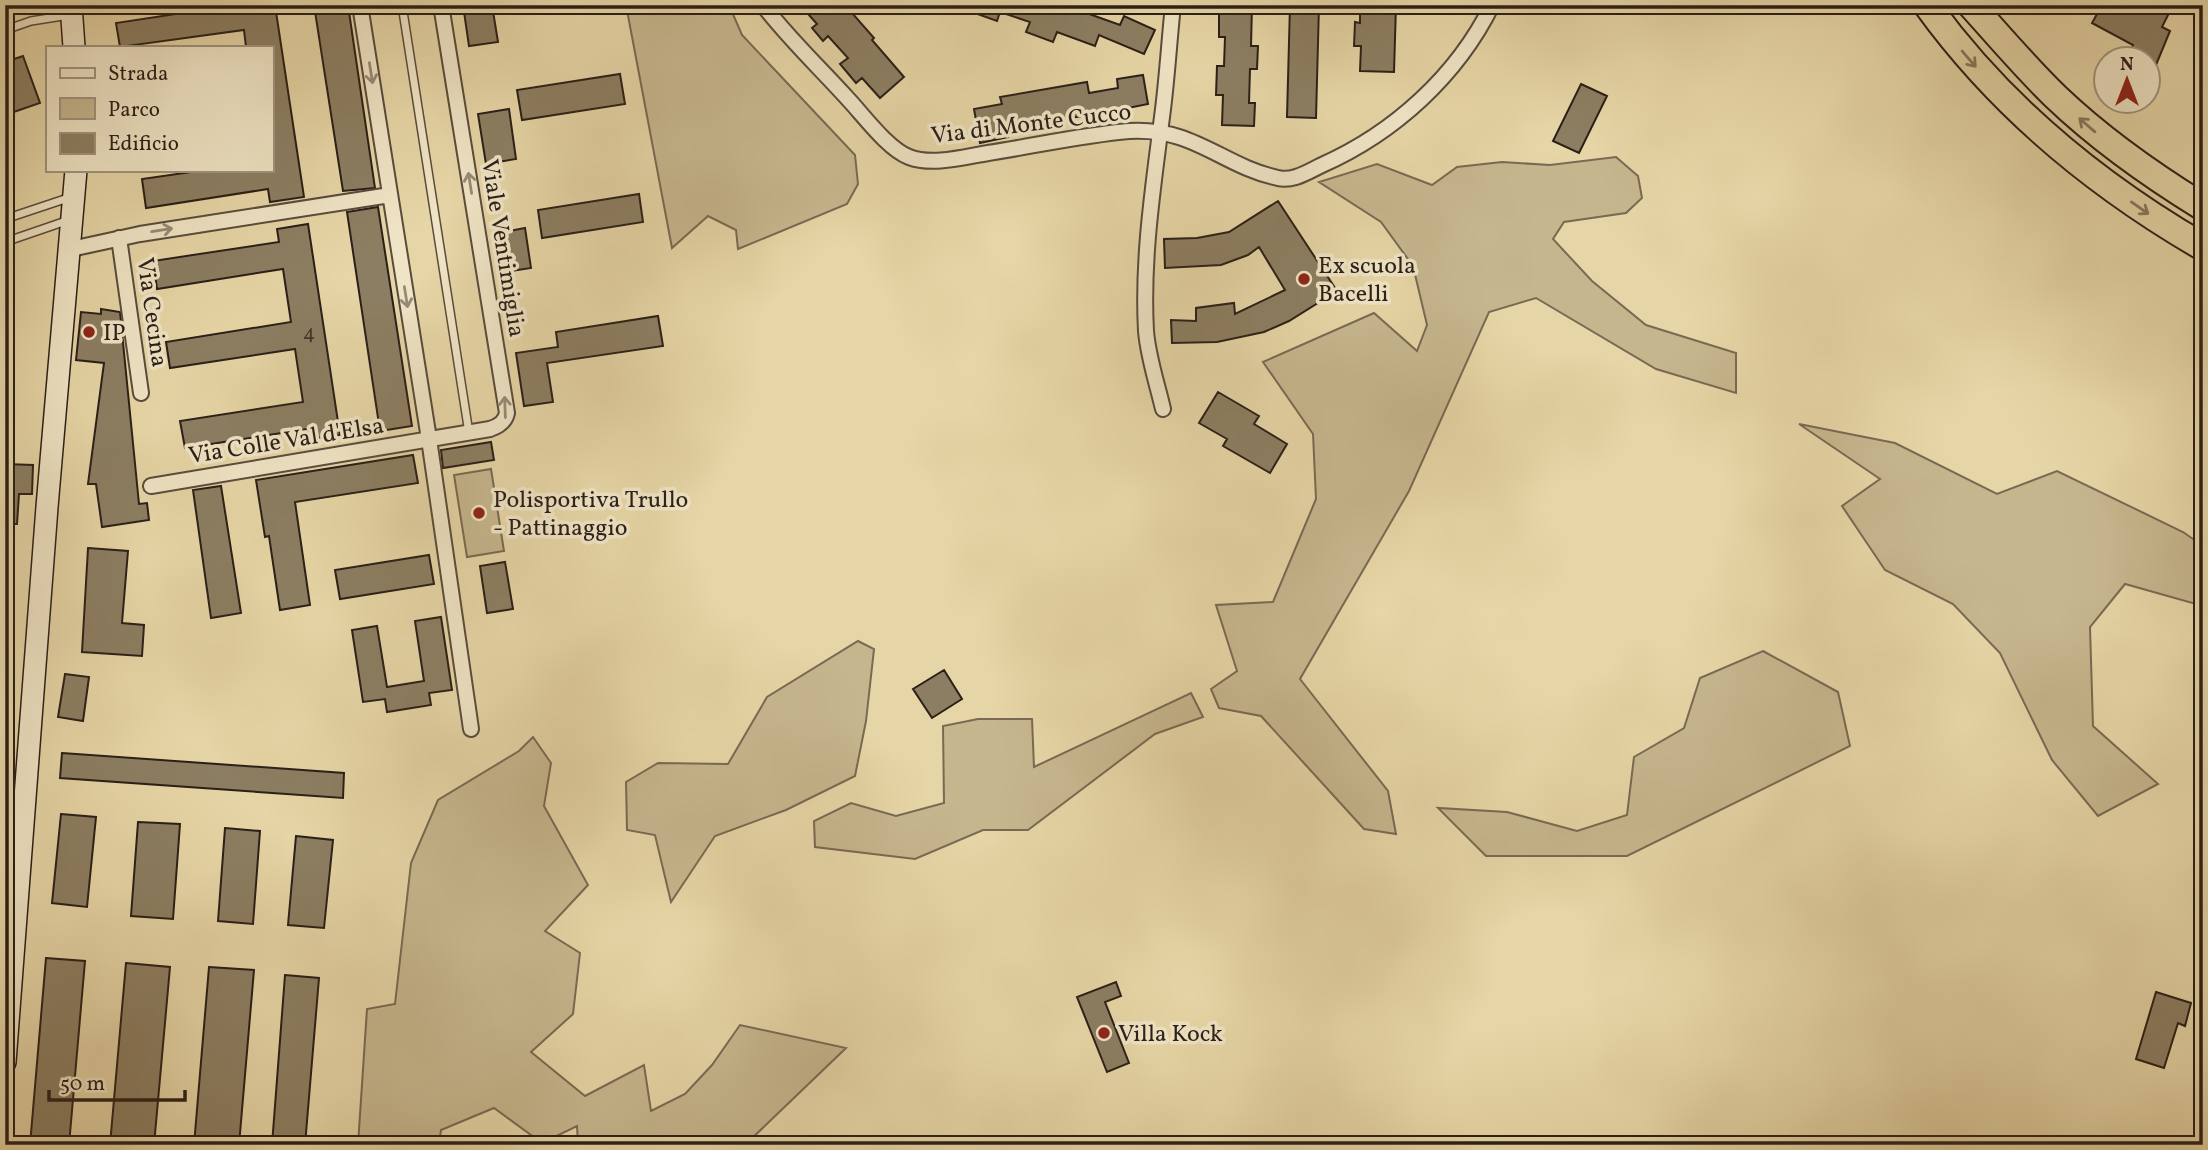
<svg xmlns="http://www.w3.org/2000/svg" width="2208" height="1150" viewBox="0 0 2208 1150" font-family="Vollkorn,serif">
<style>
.green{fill:#c6b68e;stroke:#786a53;stroke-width:2}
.building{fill:#8c7e62;stroke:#2a1f18;stroke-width:2}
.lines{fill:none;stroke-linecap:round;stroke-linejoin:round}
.lane-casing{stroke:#594c3c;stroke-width:10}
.street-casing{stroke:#594c3c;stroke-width:18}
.secondary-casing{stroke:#2a1f18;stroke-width:24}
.highway-casing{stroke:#2a1f18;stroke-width:30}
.lane{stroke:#efe4c5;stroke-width:7}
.street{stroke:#efe4c5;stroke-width:14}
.secondary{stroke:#efe4c5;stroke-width:21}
.highway{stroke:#e6d5a6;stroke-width:26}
.oneway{stroke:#887a5f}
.oneway2{stroke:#968b77}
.poi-dot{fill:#8f2418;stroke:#efe4c5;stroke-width:2.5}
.labels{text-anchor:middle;stroke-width:7;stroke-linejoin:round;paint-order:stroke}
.number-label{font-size:21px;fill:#42372a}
.street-label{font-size:24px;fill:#2a1f18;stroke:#efe4c5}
.poi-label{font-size:24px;fill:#2a1f18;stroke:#efe4c5;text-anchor:start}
</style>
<rect width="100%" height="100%" fill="#e6d5a6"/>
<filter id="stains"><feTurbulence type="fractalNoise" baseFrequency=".00286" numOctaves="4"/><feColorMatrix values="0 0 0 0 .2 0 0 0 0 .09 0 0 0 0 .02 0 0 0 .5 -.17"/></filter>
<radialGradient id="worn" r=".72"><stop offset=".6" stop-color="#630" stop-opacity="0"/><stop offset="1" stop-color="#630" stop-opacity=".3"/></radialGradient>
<path class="green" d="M 626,5 L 729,5 L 742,35 L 855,155 L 858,184 L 847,204 L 738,249 L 736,230 L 708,216 L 672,248 Z
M 1616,157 L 1638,176 L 1642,198 L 1626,213 L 1564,222 L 1553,239 L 1592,281 L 1646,325 L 1736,353 L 1736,393 L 1656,369 L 1536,298 L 1489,312 L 1409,491 L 1300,679 L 1388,791 L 1396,834 L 1364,829 L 1261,716 L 1219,708 L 1211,689 L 1237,671 L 1216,605 L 1273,602 L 1316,499 L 1313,434 L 1263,362 L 1374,313 L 1417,351 L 1427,325 L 1413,266 L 1381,222 L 1319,182 L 1377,164 L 1432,185 L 1457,167 L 1502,162 L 1550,165 Z
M 1799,424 L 1895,443 L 1997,494 L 2057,471 L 2183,532 L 2203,546 L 2203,606 L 2125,584 L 2090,627 L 2093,726 L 2158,784 L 2098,816 L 2052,760 L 2000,653 L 1953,604 L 1885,570 L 1842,506 L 1880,479 Z
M 491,469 L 504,551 L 467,557 L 454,475 Z
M 858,641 L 874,649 L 866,721 L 855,776 L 786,810 L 715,836 L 671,902 L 655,835 L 627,830 L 626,782 L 658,763 L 728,764 L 767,697 Z
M 1763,651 L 1838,692 L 1850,746 L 1627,856 L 1486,856 L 1438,808 L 1507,812 L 1577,831 L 1627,815 L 1634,757 L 1684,728 L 1700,678 Z
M 1191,693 L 1203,717 L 1155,734 L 1028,830 L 983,830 L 915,859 L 815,847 L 814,821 L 851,803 L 896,816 L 944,803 L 943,726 L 978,719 L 1032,719 L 1034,767 Z
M 533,737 L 551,763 L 544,806 L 588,885 L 545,931 L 580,953 L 573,1014 L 531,1052 L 585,1096 L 644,1065 L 651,1111 L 685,1094 L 712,1065 L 740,1025 L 846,1048 L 745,1145 L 578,1145 L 577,1126 L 542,1143 L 494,1108 L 441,1130 L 439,1145 L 358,1145 L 367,1009 L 395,1004 L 411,863 L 438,800 L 519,751 Z"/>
<path class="building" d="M 235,5 L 275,5 L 304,197 L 270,202 L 268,189 L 146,208 L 142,179 L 205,170 L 271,170 L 271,47 L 246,47 L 244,30 L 120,47 L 116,23 Z
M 314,5 L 348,5 L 375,188 L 343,191 Z
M 463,5 L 492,5 L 498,42 L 469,46 Z
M 800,5 L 845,5 L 874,38 L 872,40 L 904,77 L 880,98 L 862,78 L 856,83 L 840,64 L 848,58 L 828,36 L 823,41 L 812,28 L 817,24 Z
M 958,5 L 1040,5 L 1064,14 L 1067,6 L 1120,25 L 1124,16 L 1155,30 L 1144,54 L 1099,35 L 1095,46 L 1057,32 L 1053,42 L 1026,32 L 1030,22 L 1000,12 L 997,21 L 958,7 Z
M 1227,5 L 1252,5 L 1251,46 L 1258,46 L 1257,69 L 1250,69 L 1249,103 L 1255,103 L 1254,126 L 1222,125 L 1223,95 L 1216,95 L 1217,66 L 1224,66 L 1225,37 L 1219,37 L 1219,9 L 1227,9 Z
M 1290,5 L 1319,5 L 1316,118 L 1287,117 Z
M 1360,5 L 1396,5 L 1394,72 L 1360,71 L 1361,46 L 1354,46 L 1355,22 L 1360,23 Z
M 2102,5 L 2173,5 L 2162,27 L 2170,31 L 2156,65 L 2148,62 L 2148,60 L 2129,54 L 2133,45 L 2092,23 Z
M 23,56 L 40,103 L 5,115 L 5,62 Z
M 620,74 L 625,104 L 522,120 L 517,90 Z
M 1143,75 L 1148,104 L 1118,110 L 1119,117 L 1094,122 L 1092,114 L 1061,120 L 1063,127 L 1037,132 L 1035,124 L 1006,130 L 1008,137 L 980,143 L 974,109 L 1002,104 L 1000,97 L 1087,82 L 1089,93 L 1118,88 L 1117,79 Z
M 1581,84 L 1607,96 L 1579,153 L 1553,141 Z
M 509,109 L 516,159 L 486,164 L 478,114 Z
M 639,194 L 643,222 L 542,238 L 538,210 Z
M 1278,201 L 1337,291 L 1289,321 L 1264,332 L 1217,342 L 1172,343 L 1171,320 L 1196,321 L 1196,308 L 1234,303 L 1235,314 L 1285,290 L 1259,247 L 1248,255 L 1221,265 L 1165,268 L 1164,239 L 1197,238 L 1229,232 Z
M 378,207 L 412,426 L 380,431 L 347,212 Z
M 308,224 L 340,435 L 309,439 L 308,429 L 185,448 L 180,421 L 303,402 L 295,349 L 170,368 L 166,342 L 291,322 L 283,269 L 157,289 L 153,261 L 279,242 L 277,229 Z
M 525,228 L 531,268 L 504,272 L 498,233 Z
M 101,309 L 120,312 L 139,504 L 147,503 L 149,520 L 102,527 L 96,484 L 88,484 L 104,363 L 76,360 L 81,312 L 101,314 Z
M 658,316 L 663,346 L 547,363 L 553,402 L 524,406 L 516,353 L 558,347 L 556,332 Z
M 1218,392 L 1259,416 L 1254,424 L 1287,444 L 1270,473 L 1223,446 L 1227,439 L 1199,423 Z
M 491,442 L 494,460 L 443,468 L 441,450 Z
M 413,455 L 418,483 L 295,502 L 310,605 L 280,610 L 269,536 L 265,537 L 256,480 Z
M 5,464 L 33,465 L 32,494 L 19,494 L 17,524 L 5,524 Z
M 221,486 L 241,613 L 211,618 L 193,490 Z
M 88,548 L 128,551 L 122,623 L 144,625 L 142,656 L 82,652 Z
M 429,555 L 434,584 L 340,599 L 335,570 Z
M 505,562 L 513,609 L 487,613 L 480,566 Z
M 441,617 L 452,690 L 429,693 L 431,705 L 387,712 L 385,699 L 363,702 L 352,630 L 377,626 L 387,687 L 424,681 L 415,621 Z
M 944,670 L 962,699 L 932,718 L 913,689 Z
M 65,674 L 89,677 L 83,721 L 58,717 Z
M 62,753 L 344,773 L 343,798 L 60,778 Z
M 61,814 L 96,817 L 87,907 L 52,903 Z
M 138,822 L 180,824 L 173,919 L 131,916 Z
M 225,828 L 260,831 L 253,924 L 218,921 Z
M 296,836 L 333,840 L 324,928 L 288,925 Z
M 46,958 L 85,961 L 69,1145 L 30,1145 Z
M 126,963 L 170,967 L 154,1145 L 110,1145 Z
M 209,967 L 254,970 L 239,1145 L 194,1145 Z
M 285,975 L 319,978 L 305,1145 L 272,1145 Z
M 1116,982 L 1121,996 L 1105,1002 L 1129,1063 L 1107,1072 L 1077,997 Z
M 2156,992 L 2191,1003 L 2185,1026 L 2178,1023 L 2164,1068 L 2136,1059 Z"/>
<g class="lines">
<g class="lane-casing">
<path id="lane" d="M 402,5 L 469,433
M 5,30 L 31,21 L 69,15
M 5,219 L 71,197
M 5,242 L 69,220"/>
</g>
<g class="street-casing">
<path id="street" d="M 5,5 L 6,5
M 360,5 L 429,439 L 471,729
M 763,5 C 789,39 820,68 848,99 C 864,116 888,149 909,157 C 932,166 964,157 988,153 C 1034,146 1082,135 1129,131 C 1194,127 1222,166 1278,178 C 1293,182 1309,171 1322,165 C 1394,133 1457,76 1492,5
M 119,238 L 141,393
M 71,249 L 140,234 L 390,195
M 1163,409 C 1157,383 1148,357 1146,331 C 1142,259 1153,188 1162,117 C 1167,80 1169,43 1173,5
M 151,486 L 490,429 C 499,426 505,422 507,413 L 441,5"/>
</g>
<g class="secondary-casing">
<path id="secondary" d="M 71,5 L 74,47
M 5,1062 L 47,507 L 76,170"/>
</g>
<g class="highway-casing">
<path id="highway" d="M 1927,5 C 2000,106 2096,185 2203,247
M 1971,5 C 1999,36 2026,68 2056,97 C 2100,139 2151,175 2203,207"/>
</g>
<use href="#lane" class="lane"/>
<use href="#street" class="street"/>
<use href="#secondary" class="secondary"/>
<use href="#highway" class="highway"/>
</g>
<defs><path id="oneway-shaft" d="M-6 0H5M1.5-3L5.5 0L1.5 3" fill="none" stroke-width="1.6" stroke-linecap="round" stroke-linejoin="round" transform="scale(1.75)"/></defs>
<g class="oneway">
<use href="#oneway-shaft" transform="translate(1969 59) rotate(49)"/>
<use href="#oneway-shaft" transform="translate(2087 125) rotate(-139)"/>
<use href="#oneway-shaft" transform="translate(2140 208) rotate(35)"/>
</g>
<g class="oneway2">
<use href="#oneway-shaft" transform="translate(371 73) rotate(81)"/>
<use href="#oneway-shaft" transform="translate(470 183) rotate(-99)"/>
<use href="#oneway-shaft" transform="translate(162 230) rotate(-9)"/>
<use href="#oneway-shaft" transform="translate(406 297) rotate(81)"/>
<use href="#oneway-shaft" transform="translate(505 407) rotate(-92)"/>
</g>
<g class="poi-dot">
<circle cx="1304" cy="279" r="7"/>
<circle cx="89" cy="332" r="7"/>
<circle cx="479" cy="513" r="7"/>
<circle cx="1104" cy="1033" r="7"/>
</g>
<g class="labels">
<g class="number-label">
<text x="309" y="339">4</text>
</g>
<g class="street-label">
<text transform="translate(1031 123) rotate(-7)" y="8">Via di Monte Cucco</text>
<text transform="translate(504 248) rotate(81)" y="8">Viale Ventimiglia</text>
<text transform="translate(153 312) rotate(82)" y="8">Via Cecina</text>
<text transform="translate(286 440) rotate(-9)" y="8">Via Colle Val d'Elsa</text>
</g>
<g class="poi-label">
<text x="1318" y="273">Ex scuola<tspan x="1318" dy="28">Bacelli</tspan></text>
<text x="103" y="340">IP</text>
<text x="493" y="507">Polisportiva Trullo<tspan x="493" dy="28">- Pattinaggio</tspan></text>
<text x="1118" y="1041">Villa Kock</text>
</g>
</g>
<rect width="2208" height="1150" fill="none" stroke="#e6d5a6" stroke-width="28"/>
<rect x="7" y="7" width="2194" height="1136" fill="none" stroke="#2a1f18" stroke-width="3.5"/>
<rect x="14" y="14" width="2180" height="1122" fill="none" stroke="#2a1f18" stroke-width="2"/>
<rect x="46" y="46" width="228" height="126" fill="#efe4c5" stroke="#a09580" stroke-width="2"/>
<rect x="60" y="68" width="35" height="10" fill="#efe4c5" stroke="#a09580" stroke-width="2"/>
<text x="108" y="80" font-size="21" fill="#2a1f18">Strada</text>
<rect x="60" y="98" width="35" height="21" fill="#c6b68e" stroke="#a09580" stroke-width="2"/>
<text x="108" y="116" font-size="21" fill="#2a1f18">Parco</text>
<rect x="60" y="133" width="35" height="21" fill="#8c7e62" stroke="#a09580" stroke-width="2"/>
<text x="108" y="150" font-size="21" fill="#2a1f18">Edificio</text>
<g transform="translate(2127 80)"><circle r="33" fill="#efe4c5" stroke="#a09580" stroke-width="2"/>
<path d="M0-5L12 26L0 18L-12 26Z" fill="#8f2418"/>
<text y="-10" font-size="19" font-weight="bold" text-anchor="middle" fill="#2a1f18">N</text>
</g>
<path d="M49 1090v10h136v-10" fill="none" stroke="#2a1f18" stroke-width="3.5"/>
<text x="60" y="1090" font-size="21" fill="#2a1f18" stroke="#efe4c5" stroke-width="5" paint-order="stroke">50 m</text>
<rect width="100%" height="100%" filter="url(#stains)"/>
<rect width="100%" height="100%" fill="url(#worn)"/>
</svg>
